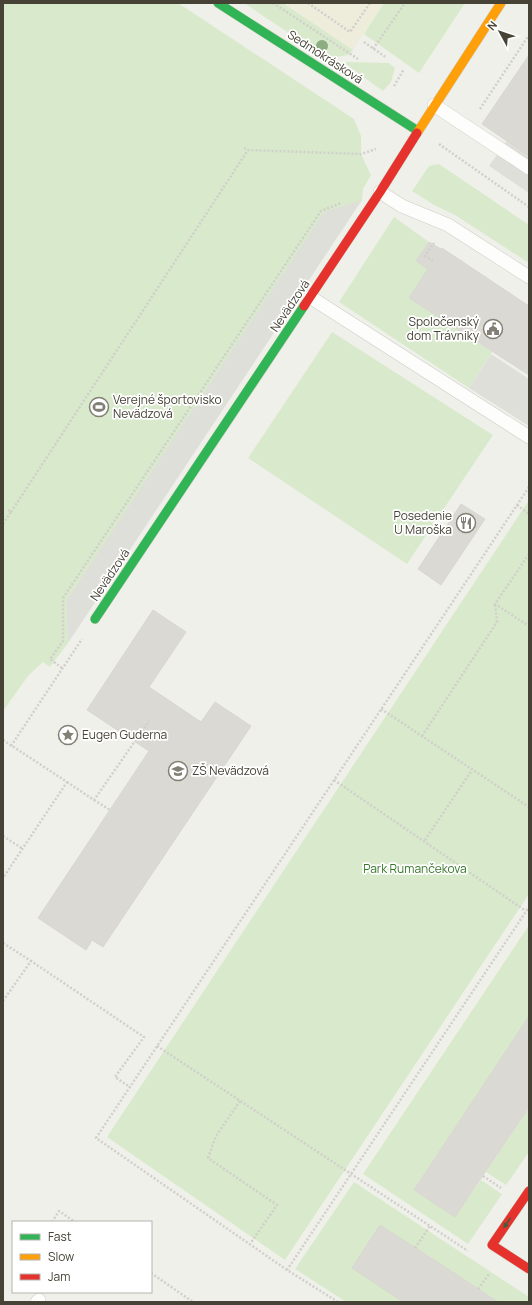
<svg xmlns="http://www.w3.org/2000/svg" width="532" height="1305" viewBox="0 0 532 1305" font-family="Manrope,sans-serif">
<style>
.education{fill:#eeeddc}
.green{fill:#d8eacb}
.parking{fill:#dfdfda}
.building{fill:#dad9d3;stroke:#d8d7d0}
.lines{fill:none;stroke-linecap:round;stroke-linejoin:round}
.lane-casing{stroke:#cecdc7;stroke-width:14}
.fast-casing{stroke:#cfcec1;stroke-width:10}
.slow-casing{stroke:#cfcec1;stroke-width:10}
.jam-casing{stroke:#cfcec1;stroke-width:10}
.path{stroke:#d1cfcb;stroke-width:2.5;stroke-dasharray:2 2;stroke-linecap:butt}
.lane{stroke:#fdfdfc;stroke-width:13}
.fast{stroke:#30b455;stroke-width:9}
.slow{stroke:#ff9f0a;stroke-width:9}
.jam{stroke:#e5322d;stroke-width:9}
.tree{fill:#8bad81}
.oneway{fill:#405f3e}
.labels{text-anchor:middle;stroke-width:3.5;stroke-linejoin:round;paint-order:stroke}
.street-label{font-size:12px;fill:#464336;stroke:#fff}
.poi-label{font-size:12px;fill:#464336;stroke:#fff;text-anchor:start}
.park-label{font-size:12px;fill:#38772b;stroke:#fff}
</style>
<rect width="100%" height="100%" fill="#f0f0ea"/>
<path class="education" d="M 284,3 L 384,3 L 353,50 Z"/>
<path class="green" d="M 3,3 L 178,3 L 354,119 L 361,136 L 361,154 L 371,175 L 363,189 L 362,200 L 66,601 L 68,643 L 50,667 L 43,662 L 28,676 L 3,711 Z
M 244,3 L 283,3 L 353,50 L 348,55 L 337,57 L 322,55 Z
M 384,3 L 465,3 L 419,73 L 364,34 Z
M 343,62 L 389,63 L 395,68 L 391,82 L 383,91 Z
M 439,164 L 529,225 L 529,263 L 455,215 L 434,205 L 412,191 L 429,166 Z
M 394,217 L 429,242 L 416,261 L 428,269 L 409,298 L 492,352 L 469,388 L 339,302 Z
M 332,332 L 493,435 L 407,564 L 248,458 Z
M 529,500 L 529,894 L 285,1260 L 107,1137 Z
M 529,925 L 529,1016 L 414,1190 L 455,1217 L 481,1180 L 502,1194 L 468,1244 L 363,1174 Z
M 529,1107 L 529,1152 L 506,1185 L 486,1172 Z
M 354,1182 L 529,1297 L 529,1302 L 346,1302 L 295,1269 Z"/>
<path class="parking" d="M 515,129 L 529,138 L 529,193 L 489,166 Z
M 362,200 L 68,643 L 66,601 L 324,212 Z
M 491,354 L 529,379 L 529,426 L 469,388 Z"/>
<path class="building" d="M 529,55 L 529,156 L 482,124 Z
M 429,242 L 441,249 L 442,248 L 529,306 L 529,375 L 409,298 L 428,269 L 416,261 Z
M 461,504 L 485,519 L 441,585 L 418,569 Z
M 153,610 L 186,632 L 149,687 L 201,722 L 215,702 L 251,726 L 103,947 L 92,940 L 86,950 L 38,918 L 149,751 L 87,710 Z
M 529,1016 L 529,1107 L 455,1217 L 414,1190 Z
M 380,1225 L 445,1267 L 498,1302 L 403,1302 L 352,1268 Z"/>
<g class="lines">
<g class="lane-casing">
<path id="lane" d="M 434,105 L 529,168
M 380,192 L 402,206 L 448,225 L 529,277
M 310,297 L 529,437
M 37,1302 L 39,1300"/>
</g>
<g class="fast-casing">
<path id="fast" d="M 218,3 L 418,131
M 95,619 L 304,306"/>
</g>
<g class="slow-casing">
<path id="slow" d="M 417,133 L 501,3"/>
</g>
<g class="jam-casing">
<path id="jam" d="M 304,306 L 380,192 L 417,133
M 529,1191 L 492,1245 L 529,1269"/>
</g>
<path class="path" d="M 273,3 L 358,59
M 308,3 L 350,32 L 370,3
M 364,42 L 387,58
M 373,49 L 405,3
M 394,86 L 404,69
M 480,109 L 529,35
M 439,144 L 529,207
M 244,148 L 248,150 L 361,154 L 376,149
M 433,261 L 425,256 L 434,243
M 517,505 L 529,514
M 11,512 L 248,150
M 3,524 L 11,512 L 8,510
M 529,554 L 495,604 L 529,626
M 62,668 L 50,659 L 63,641 L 63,598 L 321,211 L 341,203
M 381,709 L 529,807
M 422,736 L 497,622 L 495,604
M 3,740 L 67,782 L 3,878
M 11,746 L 82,639
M 334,780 L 526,911
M 67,782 L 94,800 L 149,721
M 94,800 L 110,810
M 3,836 L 23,849
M 425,840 L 472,770
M 3,943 L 31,961
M 3,1001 L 31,961 L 144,1037 L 115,1077 L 130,1087
M 157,1046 L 468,1251
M 240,1101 L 216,1136 L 208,1158 L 277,1205 L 250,1244
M 483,1176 L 501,1188
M 52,1222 L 59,1211 L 75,1222
M 415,1248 L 430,1226
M 287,1270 L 96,1138 L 529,487
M 151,1273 L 193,1302
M 478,1289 L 490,1273
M 338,1302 L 287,1270 L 529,907"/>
<use href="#lane" class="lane"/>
<use href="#fast" class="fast"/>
<use href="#slow" class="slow"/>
<use href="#jam" class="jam"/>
</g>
<circle class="tree" cx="322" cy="46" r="6"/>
<defs><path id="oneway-solid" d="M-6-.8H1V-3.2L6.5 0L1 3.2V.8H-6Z"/></defs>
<use class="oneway" href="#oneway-solid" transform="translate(507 1223) rotate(124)"/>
<defs>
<g id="civic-ring" transform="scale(1)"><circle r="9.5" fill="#fff" stroke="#828075" stroke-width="1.5"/><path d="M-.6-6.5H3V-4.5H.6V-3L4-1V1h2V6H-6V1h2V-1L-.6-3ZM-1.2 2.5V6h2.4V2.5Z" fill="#828075"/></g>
<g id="stadium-ring" transform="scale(1)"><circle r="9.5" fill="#fff" stroke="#828075" stroke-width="1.5"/><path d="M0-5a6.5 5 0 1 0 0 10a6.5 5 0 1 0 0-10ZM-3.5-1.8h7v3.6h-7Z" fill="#828075"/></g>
<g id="restaurant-ring" transform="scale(1)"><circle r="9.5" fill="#fff" stroke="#828075" stroke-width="1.5"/><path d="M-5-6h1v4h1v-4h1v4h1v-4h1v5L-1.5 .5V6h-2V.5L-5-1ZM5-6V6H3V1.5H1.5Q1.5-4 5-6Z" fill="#828075"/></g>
<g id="sight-ring" transform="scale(1)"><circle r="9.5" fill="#fff" stroke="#828075" stroke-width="1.5"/><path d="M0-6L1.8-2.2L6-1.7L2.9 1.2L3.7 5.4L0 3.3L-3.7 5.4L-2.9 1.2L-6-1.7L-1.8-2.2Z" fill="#828075"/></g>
<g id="school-ring" transform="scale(1)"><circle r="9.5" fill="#fff" stroke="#828075" stroke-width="1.5"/><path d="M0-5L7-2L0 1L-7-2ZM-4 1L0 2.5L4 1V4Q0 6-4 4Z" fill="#828075"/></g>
</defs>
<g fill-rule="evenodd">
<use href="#civic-ring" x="493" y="329"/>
<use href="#stadium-ring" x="99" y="407"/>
<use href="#restaurant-ring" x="466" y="523"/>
<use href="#sight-ring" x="68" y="735"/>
<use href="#school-ring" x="178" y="771"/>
</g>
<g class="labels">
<g class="street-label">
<text transform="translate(325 57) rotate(33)" y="4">Sedmokrásková</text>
<text transform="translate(290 306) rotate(-56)" y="4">Nevädzová</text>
<text transform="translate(110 575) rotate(-56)" y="4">Nevädzová</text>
</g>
<g class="poi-label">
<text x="479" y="326" text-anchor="end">Spoločenský<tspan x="479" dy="14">dom Trávniky</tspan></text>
<text x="113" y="404">Verejné športovisko<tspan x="113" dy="14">Nevädzová</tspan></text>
<text x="452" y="520" text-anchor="end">Posedenie<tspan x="452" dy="14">U Maroška</tspan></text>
<text x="82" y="739">Eugen Guderna</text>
<text x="192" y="775">ZŠ Nevädzová</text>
</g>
<g class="park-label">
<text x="415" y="873">Park Rumančekova</text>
</g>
</g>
<rect width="532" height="1305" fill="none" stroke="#464336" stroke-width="8"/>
<rect x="12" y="1221" width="140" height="72" fill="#ffffff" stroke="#b5b4af"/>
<rect x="20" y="1234" width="20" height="6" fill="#30b455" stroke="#b5b4af"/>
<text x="48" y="1241" font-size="12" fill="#464336">Fast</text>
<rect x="20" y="1254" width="20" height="6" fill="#ff9f0a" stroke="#b5b4af"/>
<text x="48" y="1261" font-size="12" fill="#464336">Slow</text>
<rect x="20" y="1274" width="20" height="6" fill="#e5322d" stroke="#b5b4af"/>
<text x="48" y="1281" font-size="12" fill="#464336">Jam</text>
<g transform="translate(500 32) rotate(310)" stroke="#ffffff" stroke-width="3" paint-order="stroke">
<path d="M0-3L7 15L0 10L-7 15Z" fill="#464336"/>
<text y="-6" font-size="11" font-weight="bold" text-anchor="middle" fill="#464336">N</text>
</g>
</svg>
